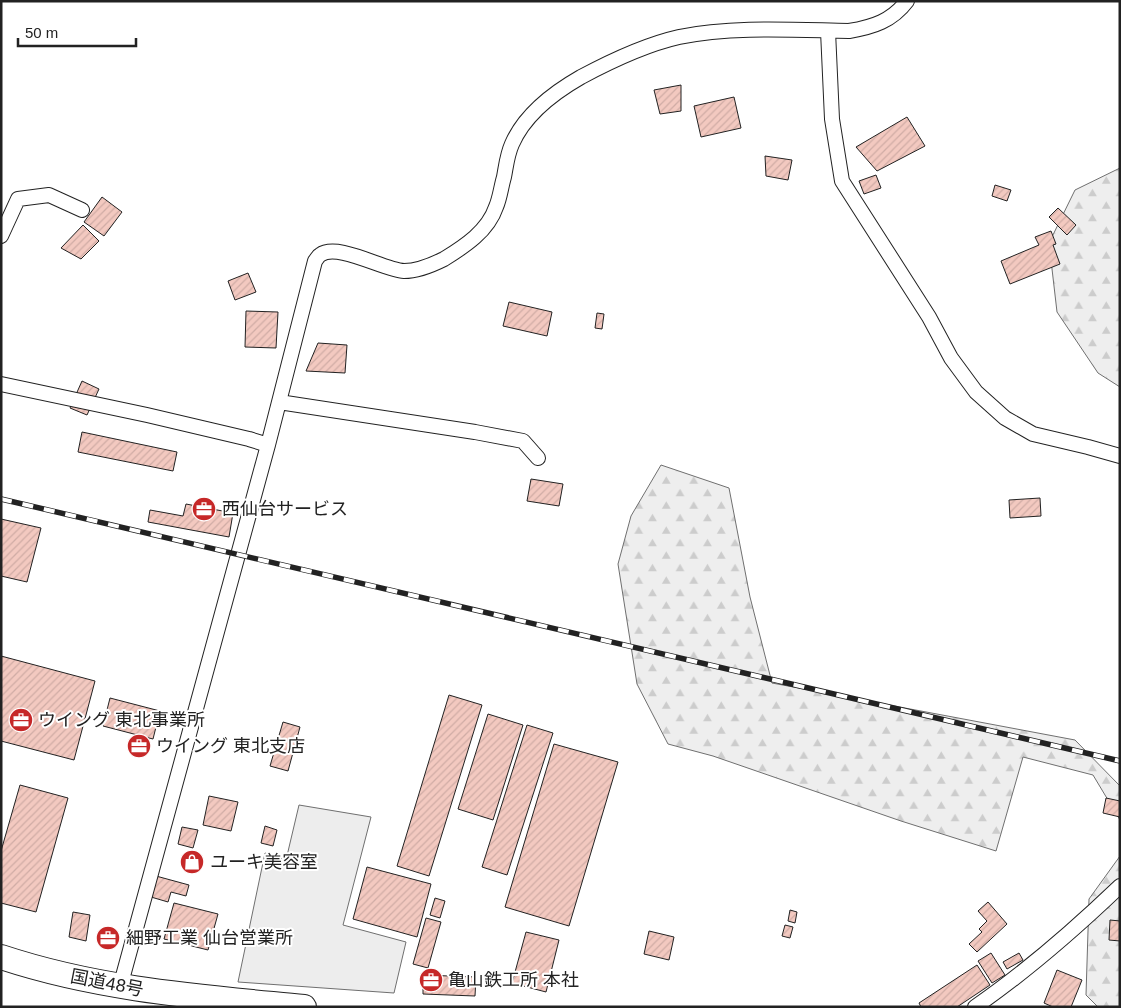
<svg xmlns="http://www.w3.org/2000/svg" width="1121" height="1008" viewBox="0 0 1121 1008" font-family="Arial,'Noto Sans JP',sans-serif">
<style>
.forest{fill:url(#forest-firs);stroke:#6f6f6f}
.parking{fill:#ededed;stroke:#6f6f6f}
.building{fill:url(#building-hatch);stroke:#222}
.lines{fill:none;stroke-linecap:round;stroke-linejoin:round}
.minor-casing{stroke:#222;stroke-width:16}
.trunk-casing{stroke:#222;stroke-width:26}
.minor{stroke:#fff;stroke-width:14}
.trunk{stroke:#fff;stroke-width:24}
.rail-casing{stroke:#222;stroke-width:5.5}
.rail{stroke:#fff;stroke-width:4;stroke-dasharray:11;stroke-linecap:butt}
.labels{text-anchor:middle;stroke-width:4;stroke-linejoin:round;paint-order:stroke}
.poi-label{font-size:18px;fill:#222;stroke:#fff;text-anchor:start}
.street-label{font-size:18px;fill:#222;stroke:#fff}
</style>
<defs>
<pattern id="forest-firs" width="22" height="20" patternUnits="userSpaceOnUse" patternTransform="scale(1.25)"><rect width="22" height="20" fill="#eee"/><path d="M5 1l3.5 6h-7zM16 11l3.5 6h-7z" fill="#ccc"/></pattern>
<pattern id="building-hatch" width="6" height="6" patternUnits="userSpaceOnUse" patternTransform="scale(1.25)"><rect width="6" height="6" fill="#f3c9c0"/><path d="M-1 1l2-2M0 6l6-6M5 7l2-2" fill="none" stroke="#d0aca5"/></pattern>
</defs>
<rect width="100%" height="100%" fill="#fff"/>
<path class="forest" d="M 1120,168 L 1120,387 L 1098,373 L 1057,312 L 1049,243 L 1075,190 Z
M 661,465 L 729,488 L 750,597 L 772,683 L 1075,740 L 1120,786 L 1120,820 L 1093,775 L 1023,757 L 996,851 L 901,821 L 713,756 L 668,744 L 637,684 L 618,564 L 631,516 Z
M 1120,856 L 1120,1007 L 1098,1007 L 1086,995 L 1089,899 Z"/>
<path class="parking" d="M 299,805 L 371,817 L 343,925 L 406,942 L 394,993 L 238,982 L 265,853 L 286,860 Z"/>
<path class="building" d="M 681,85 L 681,111 L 660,114 L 654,90 Z
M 734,97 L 741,128 L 701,137 L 694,106 Z
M 907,117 L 925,146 L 877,171 L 856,147 Z
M 765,156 L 792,160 L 788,180 L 766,176 Z
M 876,175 L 881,188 L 864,194 L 859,181 Z
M 995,185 L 1011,190 L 1007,201 L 992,196 Z
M 102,197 L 122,212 L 104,236 L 84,222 Z
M 1058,208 L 1076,225 L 1067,235 L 1049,217 Z
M 83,225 L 99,241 L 81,259 L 61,248 Z
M 1051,231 L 1056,244 L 1053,245 L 1060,264 L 1010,284 L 1001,261 L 1039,245 L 1035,237 Z
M 248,273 L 256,292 L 235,300 L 228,281 Z
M 509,302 L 552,312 L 547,336 L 503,326 Z
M 246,311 L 278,312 L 276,348 L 245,347 Z
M 597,313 L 604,314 L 602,329 L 595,328 Z
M 318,343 L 347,345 L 345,373 L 306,371 Z
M 82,381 L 99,389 L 87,415 L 70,408 Z
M 82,432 L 177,452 L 173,471 L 78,452 Z
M 531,479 L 563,484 L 559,506 L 527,501 Z
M 1040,498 L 1041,516 L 1010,518 L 1009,500 Z
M 186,504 L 233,513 L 229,537 L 148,522 L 150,510 L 183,516 Z
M 1,519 L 41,528 L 27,582 L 1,576 Z
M 1,656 L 95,681 L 74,760 L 1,741 Z
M 449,695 L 482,705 L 429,876 L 397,866 Z
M 110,698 L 160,711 L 153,739 L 103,726 Z
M 488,714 L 523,725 L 493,820 L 458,809 Z
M 283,722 L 300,727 L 288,771 L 270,766 Z
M 527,725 L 553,733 L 507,875 L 482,867 Z
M 554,744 L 618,762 L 569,926 L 505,907 Z
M 20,785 L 68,798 L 36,912 L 1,903 L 1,851 Z
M 209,796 L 238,802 L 231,831 L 203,825 Z
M 1106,798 L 1120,801 L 1120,817 L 1103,813 Z
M 265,826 L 277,830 L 273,846 L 261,843 Z
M 182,827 L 198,830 L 193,848 L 178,844 Z
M 367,867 L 431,884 L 417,937 L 353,919 Z
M 156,876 L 189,885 L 186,896 L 171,892 L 168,902 L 151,897 Z
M 435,898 L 445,901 L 440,918 L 430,915 Z
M 988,902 L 1007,924 L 977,952 L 969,944 L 982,932 L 979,929 L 987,921 L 978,911 Z
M 174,903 L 218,914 L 208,950 L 164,939 Z
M 790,910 L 797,912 L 795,923 L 788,921 Z
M 73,912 L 90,915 L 86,941 L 69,937 Z
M 426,918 L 441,922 L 428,968 L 413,964 Z
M 1110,920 L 1120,921 L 1120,941 L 1109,940 Z
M 785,925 L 793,927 L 790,938 L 782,936 Z
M 649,931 L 674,937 L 669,960 L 644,954 Z
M 526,932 L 559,940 L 546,992 L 512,983 Z
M 991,953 L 1005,975 L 992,983 L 978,961 Z
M 1019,953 L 1023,960 L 1007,969 L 1003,962 Z
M 977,965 L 990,985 L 957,1007 L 921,1007 L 919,1003 Z
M 1057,970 L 1082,980 L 1071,1007 L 1053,1007 L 1044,1003 Z
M 423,975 L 476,977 L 475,996 L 423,994 Z"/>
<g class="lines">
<g class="minor-casing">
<path id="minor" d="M 828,31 L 832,119 L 842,181 L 929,317 L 951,358 L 976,392 L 1005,418 L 1033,434 L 1088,447 L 1120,456
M 1,236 L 18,199 L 49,195 L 82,210
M 1,384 L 147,415 L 249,439 L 268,445
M 279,402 L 475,432 L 523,441 L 538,458
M 120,987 L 268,445 L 315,261 C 317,259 318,256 320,255 C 337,242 384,270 404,271 C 418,271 432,265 444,259 C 465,246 488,231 496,207 C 500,198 501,187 504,177 C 506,167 507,155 512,144 C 525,114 553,93 581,77 C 609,62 648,44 679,37 C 732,26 794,30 849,31 C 873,27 892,21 907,1
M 975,1007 C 1027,971 1074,930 1120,886"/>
</g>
<g class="trunk-casing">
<path id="trunk" d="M 1,957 C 100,990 202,997 304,1007"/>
</g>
<use href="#minor" class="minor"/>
<use href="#trunk" class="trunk"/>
<g class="rail-casing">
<path id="rail" d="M 1,499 L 1120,761"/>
</g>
<use href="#rail" class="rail"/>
</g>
<defs>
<g id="office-disc" transform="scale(1.25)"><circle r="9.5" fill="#c62828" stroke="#fff"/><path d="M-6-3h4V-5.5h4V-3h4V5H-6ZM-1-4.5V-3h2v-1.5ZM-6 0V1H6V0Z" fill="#fff"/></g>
<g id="shop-disc" transform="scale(1.25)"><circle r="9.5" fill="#c62828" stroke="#fff"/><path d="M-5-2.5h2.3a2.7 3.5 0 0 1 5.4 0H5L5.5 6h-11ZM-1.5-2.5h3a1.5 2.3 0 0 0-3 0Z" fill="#fff"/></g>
</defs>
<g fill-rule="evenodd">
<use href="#office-disc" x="204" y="509"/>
<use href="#office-disc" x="21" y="720"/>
<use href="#office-disc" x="139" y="746"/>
<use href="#shop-disc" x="192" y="862"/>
<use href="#office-disc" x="108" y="938"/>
<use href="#office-disc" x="431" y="980"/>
</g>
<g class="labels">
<g class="poi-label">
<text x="222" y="515">西仙台サービス</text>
<text x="38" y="726">ウイング 東北事業所</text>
<text x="156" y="752">ウイング 東北支店</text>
<text x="210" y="868">ユーキ美容室</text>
<text x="126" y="944">細野工業 仙台営業所</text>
<text x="448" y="986">亀山鉄工所 本社</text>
</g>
<g class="street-label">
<text transform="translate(107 983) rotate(11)" y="6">国道48号</text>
</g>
</g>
<rect width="1121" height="1008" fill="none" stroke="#222222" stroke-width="5"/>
<path d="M18 38v8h118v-8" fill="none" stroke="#222222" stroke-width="2.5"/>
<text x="25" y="38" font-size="15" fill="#222222" stroke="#ffffff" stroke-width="4" paint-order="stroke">50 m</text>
</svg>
